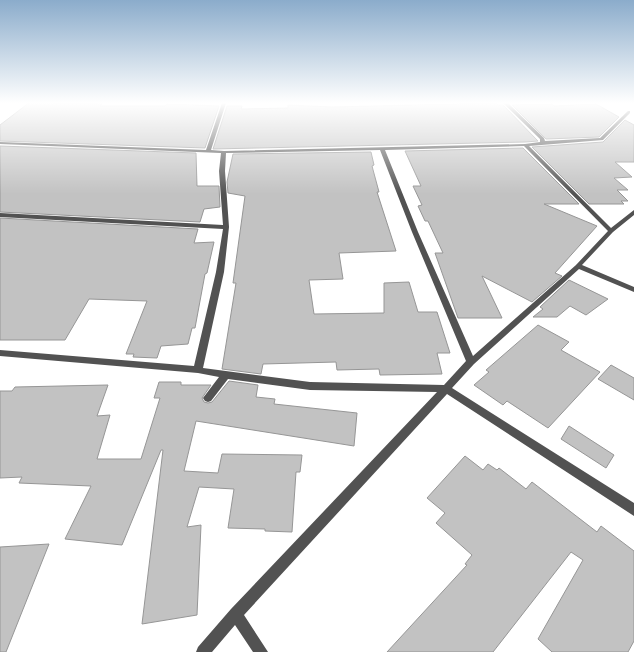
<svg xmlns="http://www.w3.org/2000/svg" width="634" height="652" viewBox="0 0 634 652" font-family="'Alegreya Sans',sans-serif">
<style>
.building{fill:#c2c2c2;stroke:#969696}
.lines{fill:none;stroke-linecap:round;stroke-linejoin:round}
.minor{fill:#525252;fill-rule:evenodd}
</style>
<rect width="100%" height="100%" fill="#fff"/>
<path class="building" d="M 30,102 L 102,104 L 100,106 L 165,106 L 167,104 L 219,106 L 205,148 L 0,141 L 0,125 Z
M 496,103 L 498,105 L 503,105 L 538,141 L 525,142 L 213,149 L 227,106 L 242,106 L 241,109 L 288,108 L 288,105 L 332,107 Z
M 552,104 L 554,106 L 596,104 L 619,117 L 599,137 L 546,139 L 512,105 Z
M 625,120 L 634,125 L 634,162 L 615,162 L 632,177 L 614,178 L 628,190 L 617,190 L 628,201 L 621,201 L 624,204 L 589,204 L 532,147 L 603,142 Z
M 0,146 L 196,153 L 197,186 L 219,186 L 220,207 L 204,209 L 200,222 L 0,212 Z
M 523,148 L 579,204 L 544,204 L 597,226 L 555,273 L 562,276 L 532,302 L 482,276 L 502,318 L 458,318 L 435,253 L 443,253 L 428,221 L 425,221 L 418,206 L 422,205 L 413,186 L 421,186 L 405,151 Z
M 371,152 L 374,165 L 372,166 L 379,192 L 377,192 L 396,251 L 339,253 L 343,279 L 309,280 L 314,314 L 384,313 L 384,283 L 409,282 L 418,312 L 437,312 L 450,353 L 437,353 L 442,374 L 380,375 L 379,369 L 337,370 L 336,362 L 263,364 L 261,374 L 222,369 L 236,283 L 233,283 L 245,196 L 228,193 L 227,182 L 233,154 Z
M 0,218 L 198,229 L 194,243 L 214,242 L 207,273 L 205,274 L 195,328 L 192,328 L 188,344 L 161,346 L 157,358 L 133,357 L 134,354 L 126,354 L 147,301 L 89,299 L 65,340 L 0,340 Z
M 569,280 L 608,299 L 586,315 L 570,306 L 557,317 L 533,317 L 543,309 L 540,307 Z
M 538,325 L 569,342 L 561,350 L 600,372 L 548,428 L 507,401 L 503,405 L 474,385 L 489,372 L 486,370 Z
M 611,365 L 634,378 L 634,400 L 598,379 Z
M 229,381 L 258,385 L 256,397 L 275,399 L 274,404 L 357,413 L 354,446 L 196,421 L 184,471 L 218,473 L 222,454 L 302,455 L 300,472 L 296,472 L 292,532 L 265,531 L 265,529 L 228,528 L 234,489 L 199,487 L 187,527 L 201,525 L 197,615 L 142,624 L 163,450 L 161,450 L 122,545 L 65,539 L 91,486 L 19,483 L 22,477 L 0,478 L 0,391 L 12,391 L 15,387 L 108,385 L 97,416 L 110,415 L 97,459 L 141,459 L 160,398 L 154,398 L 159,382 L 181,382 L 181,385 L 211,385 L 202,398 L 204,402 L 208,403 L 212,402 Z
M 569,426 L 614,455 L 606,468 L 561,439 Z
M 465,456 L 483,470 L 488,464 L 497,470 L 499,468 L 526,489 L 532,482 L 597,532 L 601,526 L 634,551 L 634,641 L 628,652 L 552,652 L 538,639 L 583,560 L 571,552 L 493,652 L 387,652 L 467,565 L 465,564 L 472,555 L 436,523 L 445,513 L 427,498 Z
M 49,544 L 6,652 L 0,652 L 0,547 Z"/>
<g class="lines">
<path class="minor" d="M 205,102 L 244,102 L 226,103 L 211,150 L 224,151 L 525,144 L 540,142 L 540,139 L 502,102 L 507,102 L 544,138 L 545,141 L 600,138 L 628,111 L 630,111 L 630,113 L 603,140 L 529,146 L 611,228 L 634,210 L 634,215 L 613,232 L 582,265 L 634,287 L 634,292 L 579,269 L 474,364 L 452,388 L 634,503 L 634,516 L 447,394 L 244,615 L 268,652 L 253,652 L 235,625 L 212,652 L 196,652 L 198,647 L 231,609 L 437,392 L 310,390 L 228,379 L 211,401 L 208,402 L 205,401 L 203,398 L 219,377 L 198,373 L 0,356 L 0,350 L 194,366 L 216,272 L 223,229 L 0,217 L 0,213 L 223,225 L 219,171 L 221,153 L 0,144 L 0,142 L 206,150 L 222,103 ZM 524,146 L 608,231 L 576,265 L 473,356 L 418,232 L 385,150 ZM 380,150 L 412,232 L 466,361 L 444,385 L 310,382 L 203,368 L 224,272 L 229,227 L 225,171 L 226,153 Z"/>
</g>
<linearGradient id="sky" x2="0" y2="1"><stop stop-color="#8baccb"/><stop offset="0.53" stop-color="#fff"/><stop offset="1" stop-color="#fff" stop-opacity="0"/></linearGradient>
<rect width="634" height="194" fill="url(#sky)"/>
</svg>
